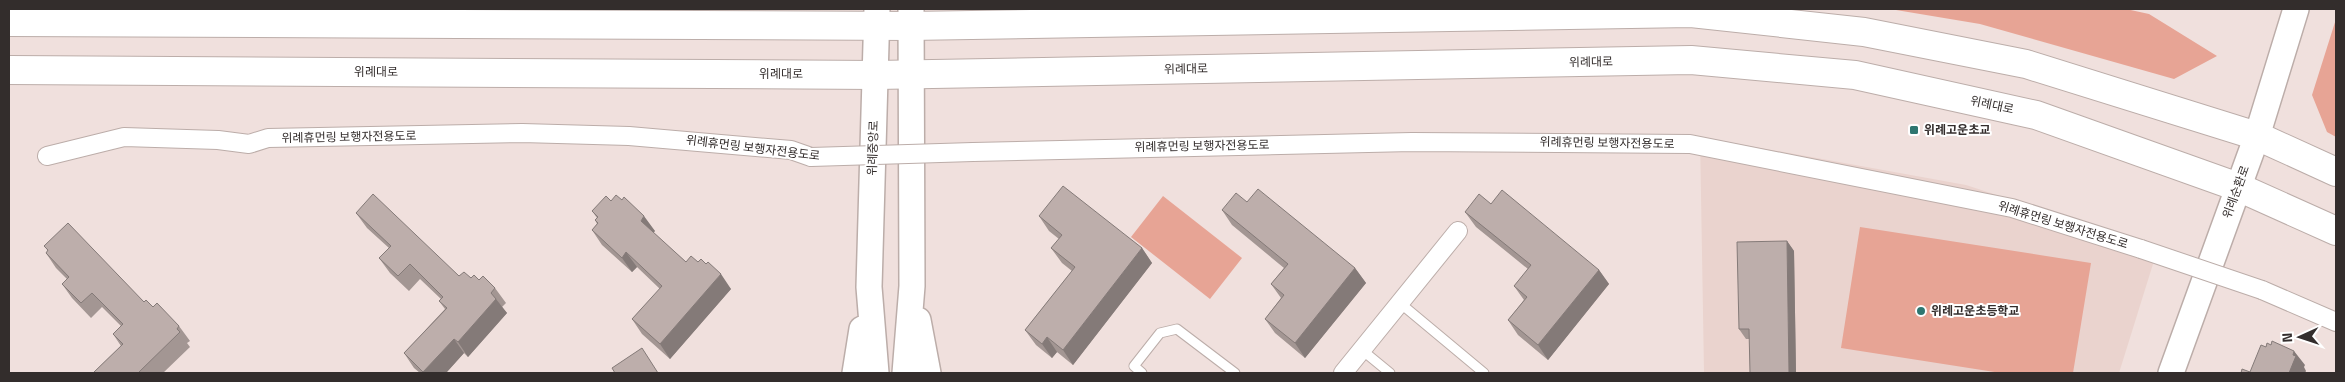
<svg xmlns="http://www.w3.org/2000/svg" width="2345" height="382" viewBox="0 0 2345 382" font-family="'Titillium Web','Noto Sans KR',sans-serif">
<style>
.built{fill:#ead3ce}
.green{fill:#e7a495}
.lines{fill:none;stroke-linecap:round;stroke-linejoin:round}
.lane-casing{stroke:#bcada9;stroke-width:11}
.street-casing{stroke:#bcada9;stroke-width:20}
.secondary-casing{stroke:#bcada9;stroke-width:28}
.primary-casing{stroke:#bcada9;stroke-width:30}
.lane{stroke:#fff;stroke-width:9}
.street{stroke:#fff;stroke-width:18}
.secondary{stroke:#fff;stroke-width:25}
.primary{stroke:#fff;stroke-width:28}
.street-bridge-casing{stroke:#bcada9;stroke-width:20;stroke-linecap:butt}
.street-bridge{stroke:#fff;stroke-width:18}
.wall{fill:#a39693}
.shaded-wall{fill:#847a78}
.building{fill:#bdaeab;stroke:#847a78}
.poi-dot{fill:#2e7670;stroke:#fff;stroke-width:2}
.labels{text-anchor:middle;stroke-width:4;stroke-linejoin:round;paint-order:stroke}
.street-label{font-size:12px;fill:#332d2c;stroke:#fff}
.poi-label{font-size:12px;font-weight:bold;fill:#332d2c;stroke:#fff;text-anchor:start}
</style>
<rect width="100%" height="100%" fill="#f0e0dd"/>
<path class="built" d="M 1700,137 L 1966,185 L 2158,248 L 2119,373 L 1704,373 Z"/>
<path class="green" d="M 1890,9 L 2126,9 L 2149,14 L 2217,56 L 2174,79 L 1980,24 Z
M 2336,19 L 2336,137 L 2327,132 L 2312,95 Z
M 1163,196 L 1242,258 L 1210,299 L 1131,237 Z
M 1860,227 L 2091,263 L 2073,373 L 2001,373 L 1841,348 Z"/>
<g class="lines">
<g class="lane-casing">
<path id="lane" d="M 1400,303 L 1484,373
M 1362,350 L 1390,373
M 1142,373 L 1134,366 L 1160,333 L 1177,329 L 1235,373"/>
</g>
<g class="street-casing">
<path id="street" d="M 973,152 L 1412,142 L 1690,144 L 2012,208 L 2141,249
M 47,156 L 124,137 L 218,140 L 249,144 L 268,138 L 522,133 L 629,136 L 791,150 L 811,157
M 2262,290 L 2336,322
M 1343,373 L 1458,231"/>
</g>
<g class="secondary-casing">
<path id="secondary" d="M 918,320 L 928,373
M 855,373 L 862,329
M 876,373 L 869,287 L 877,9
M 905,373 L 912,286 L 911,9
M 2171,373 L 2257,136 L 2296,9"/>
</g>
<g class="primary-casing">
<path id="primary" d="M 9,22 L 910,26 L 1691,13 L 1864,32 L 2026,64 L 2257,136 L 2336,172
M 9,70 L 876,75 L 1691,60 L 1855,75 L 2036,115 L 2238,187 L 2336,231"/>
</g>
<use href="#lane" class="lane"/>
<use href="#street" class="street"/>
<use href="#secondary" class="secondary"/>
<use href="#primary" class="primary"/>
<g class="street-bridge-casing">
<path id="street-bridge" d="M 811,157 L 973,152
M 2141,249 L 2262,290"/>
</g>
<use href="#street-bridge" class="street-bridge"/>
</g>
<path class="wall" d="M 611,201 L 655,231 L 653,233 L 686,262 L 698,262 L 731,289 L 670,359 L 642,334 L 632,319 L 660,289 L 637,267 L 632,272 L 602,245 L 592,230 L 597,224 L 595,220 L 597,218 L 592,211 Z
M 1247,202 L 1355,268 L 1366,283 L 1305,358 L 1275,333 L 1265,319 L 1281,298 L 1271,284 L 1284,268 L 1232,225 L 1222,210 Z
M 1491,204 L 1599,270 L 1609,284 L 1548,360 L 1518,335 L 1508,320 L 1524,300 L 1514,286 L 1528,269 L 1476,227 L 1465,212 Z
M 356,213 L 459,276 L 479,280 L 495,288 L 506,303 L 502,307 L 507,313 L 468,357 L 464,353 L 446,373 L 420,373 L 414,368 L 404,353 L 445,309 L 439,301 L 441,299 L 420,279 L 409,291 L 390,273 L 379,258 L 389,248 L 367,228 Z
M 1039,216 L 1142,248 L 1152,263 L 1073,365 L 1057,352 L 1052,358 L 1036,345 L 1025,330 L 1072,271 L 1062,263 L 1051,248 L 1059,239 L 1049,231 Z
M 1787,241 L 1794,251 L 1796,373 L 1750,373 L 1750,339 L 1746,339 L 1739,329 Z
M 44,246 L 153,307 L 179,326 L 190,341 L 187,343 L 190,347 L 163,373 L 93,373 L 121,346 L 113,334 L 121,326 L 102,307 L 91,318 L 72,298 L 62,284 L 67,279 L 56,268 L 46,253 L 48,251 Z"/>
<path class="shaded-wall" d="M 644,216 L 655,231 L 651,235 L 641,221 Z
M 1787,241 L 1794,251 L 1796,373 L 1789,373 Z
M 1142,248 L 1152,263 L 1073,365 L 1063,350 Z
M 626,252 L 637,267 L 632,272 L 622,258 Z
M 1355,268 L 1366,283 L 1305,358 L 1295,343 Z
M 1599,270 L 1609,284 L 1548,360 L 1538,345 Z
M 721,274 L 731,289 L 670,359 L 660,344 Z
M 496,299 L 507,313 L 468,357 L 458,342 Z
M 1047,337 L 1057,352 L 1052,358 L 1042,344 Z
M 454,339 L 464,353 L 446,373 L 424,373 L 423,372 Z
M 2294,351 L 2305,365 L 2304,367 L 2306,371 L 2305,373 L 2289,373 L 2293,355 Z"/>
<path class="building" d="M 1063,186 L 1142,248 L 1063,350 L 1047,337 L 1042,344 L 1025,330 L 1075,267 L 1051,248 L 1062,235 L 1039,216 Z
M 1258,189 L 1355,268 L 1295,343 L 1265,319 L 1284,295 L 1271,284 L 1288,264 L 1222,210 L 1236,193 L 1247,202 Z
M 1502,190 L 1599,270 L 1538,345 L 1508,320 L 1527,297 L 1514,286 L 1531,265 L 1465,212 L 1479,194 L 1491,204 Z
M 373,194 L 459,276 L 464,272 L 471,278 L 474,275 L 479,280 L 483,276 L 495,288 L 491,293 L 496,299 L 458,342 L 454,339 L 423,372 L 404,353 L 447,308 L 439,301 L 443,297 L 410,264 L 398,276 L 379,258 L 391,246 L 356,213 Z
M 616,195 L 622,200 L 624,197 L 644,216 L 641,221 L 686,262 L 691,256 L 698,262 L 701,259 L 706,264 L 708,262 L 721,274 L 660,344 L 632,319 L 662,286 L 626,252 L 622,258 L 592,230 L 598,223 L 595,220 L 598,217 L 592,211 L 606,196 L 611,201 Z
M 68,223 L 144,302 L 146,300 L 153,307 L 157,303 L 179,326 L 177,329 L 180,332 L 138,373 L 93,373 L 123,344 L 113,334 L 123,324 L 92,293 L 81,303 L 62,284 L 69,277 L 46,253 L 48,250 L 44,246 Z
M 1787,241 L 1789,373 L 1750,373 L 1749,329 L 1739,329 L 1737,242 Z
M 2272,341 L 2294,351 L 2293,355 L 2296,356 L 2289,373 L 2241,373 L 2242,369 L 2250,372 L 2261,345 L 2266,347 L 2267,343 L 2271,345 Z
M 642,348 L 658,373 L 615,373 L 612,368 Z"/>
<g class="poi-dot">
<rect x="1909" y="125" width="10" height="10" rx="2.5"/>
<circle cx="1921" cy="311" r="5"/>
</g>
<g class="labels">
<g class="street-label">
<text transform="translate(1591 62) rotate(-1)" y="4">위례대로</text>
<text transform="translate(1186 69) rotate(-1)" y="4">위례대로</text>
<text x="376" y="76">위례대로</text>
<text x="781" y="78">위례대로</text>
<text transform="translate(1992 105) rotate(12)" y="4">위례대로</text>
<text transform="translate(349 137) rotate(-1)" y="4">위례휴먼링 보행자전용도로</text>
<text transform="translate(1607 143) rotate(1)" y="4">위례휴먼링 보행자전용도로</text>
<text transform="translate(1202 146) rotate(-1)" y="4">위례휴먼링 보행자전용도로</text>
<text transform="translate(753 148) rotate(7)" y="4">위례휴먼링 보행자전용도로</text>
<text transform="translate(873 148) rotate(-88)" y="4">위례중앙로</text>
<text transform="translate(2236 192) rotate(-70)" y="4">위례순환로</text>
<text transform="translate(2063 225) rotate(17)" y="4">위례휴먼링 보행자전용도로</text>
</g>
<g class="poi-label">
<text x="1924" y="134">위례고운초교</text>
<text x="1931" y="315">위례고운초등학교</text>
</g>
</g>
<rect width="2345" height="382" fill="none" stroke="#332d2c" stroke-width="20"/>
<g transform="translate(2300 337) rotate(267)" stroke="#ffffff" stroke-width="4" paint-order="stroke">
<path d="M0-4L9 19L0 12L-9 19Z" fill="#332d2c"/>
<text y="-8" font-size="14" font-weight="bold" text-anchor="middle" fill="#332d2c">N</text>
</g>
</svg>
